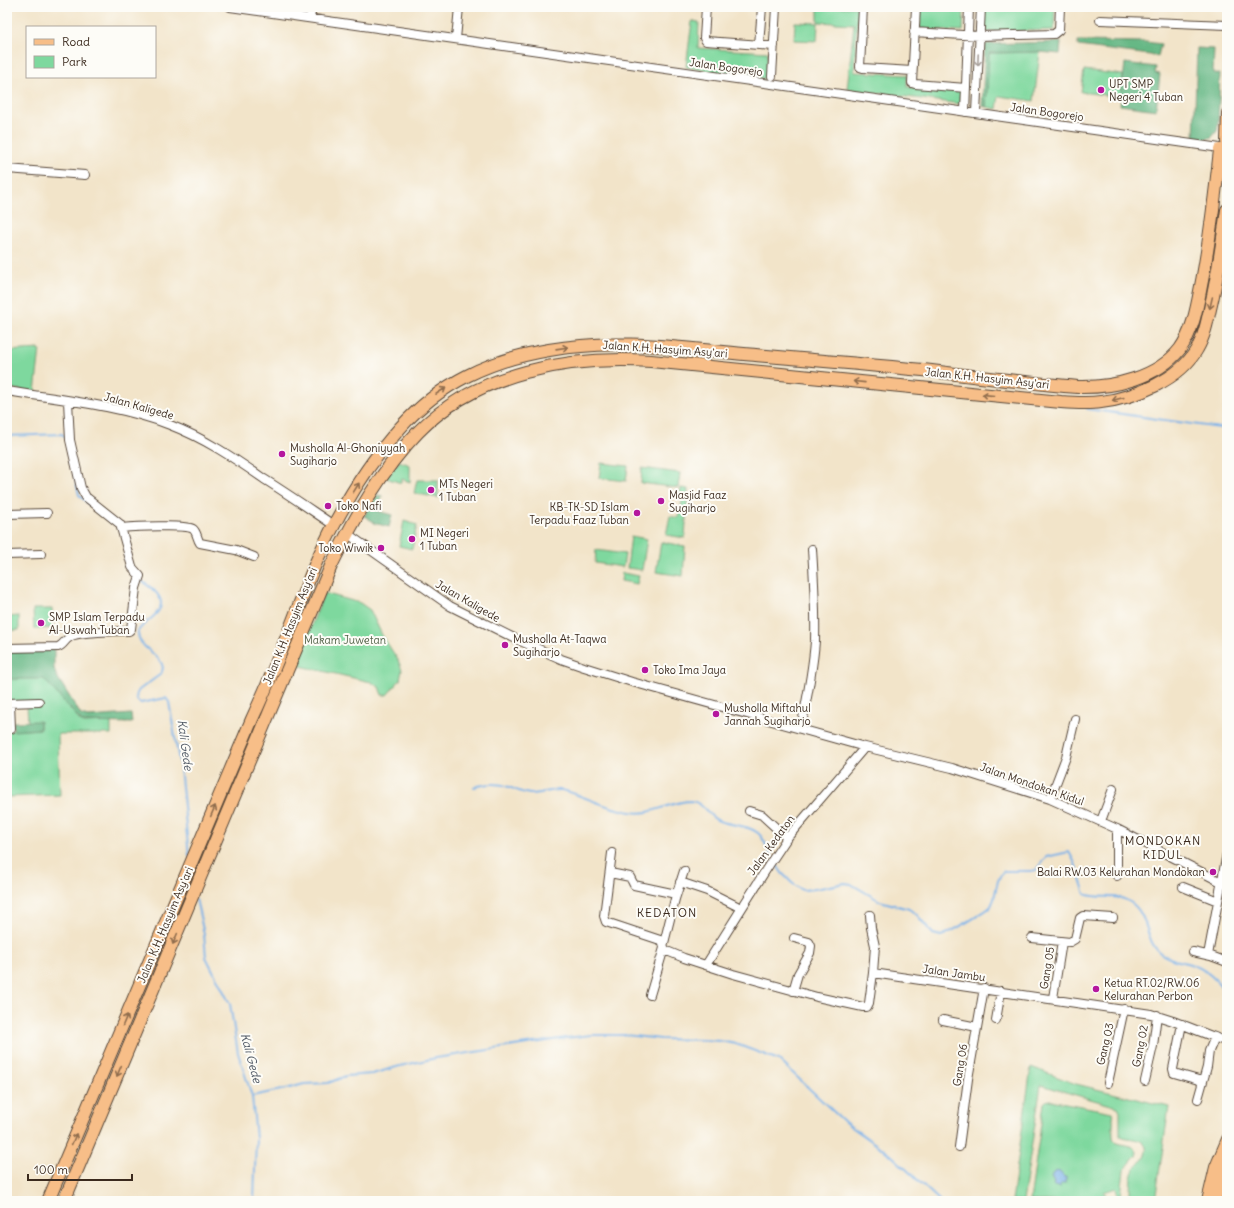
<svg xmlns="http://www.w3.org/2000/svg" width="1234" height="1208" viewBox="0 0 1234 1208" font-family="Delius,sans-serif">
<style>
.green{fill:#7ed89e;stroke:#5c815e}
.forest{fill:#66b885;stroke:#507152}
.water{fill:#78b1e8;stroke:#5a6e83}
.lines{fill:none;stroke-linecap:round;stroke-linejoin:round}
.stream{stroke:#78b1e8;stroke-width:2}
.minor-casing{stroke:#564638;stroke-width:10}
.major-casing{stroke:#564638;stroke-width:12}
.highway-casing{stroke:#564638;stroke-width:14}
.minor{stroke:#fff;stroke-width:8}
.major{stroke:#f7be88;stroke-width:10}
.highway{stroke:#f7be88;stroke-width:12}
.oneway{stroke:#a79f9a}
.oneway2{stroke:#906d4e}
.poi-dot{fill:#b5179e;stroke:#fdfcf7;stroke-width:1.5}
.labels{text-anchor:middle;stroke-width:4;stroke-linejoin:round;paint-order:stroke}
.street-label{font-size:11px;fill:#3b2a1e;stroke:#fdfcf7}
.poi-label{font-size:11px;fill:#3b2a1e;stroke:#fdfcf7;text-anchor:start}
.park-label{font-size:11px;fill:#4f5e44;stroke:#fdfcf7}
.water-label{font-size:12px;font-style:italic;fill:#505965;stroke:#fdfcf7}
.neighbourhood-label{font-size:12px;letter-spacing:1px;fill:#3b2a1e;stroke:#fdfcf7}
</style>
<rect width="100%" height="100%" fill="#fdfcf7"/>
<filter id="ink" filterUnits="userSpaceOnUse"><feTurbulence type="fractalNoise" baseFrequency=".025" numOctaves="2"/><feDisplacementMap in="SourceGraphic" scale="8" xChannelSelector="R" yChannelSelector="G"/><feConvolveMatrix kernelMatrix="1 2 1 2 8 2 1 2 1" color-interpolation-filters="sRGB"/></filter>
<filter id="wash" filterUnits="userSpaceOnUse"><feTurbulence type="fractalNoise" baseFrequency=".012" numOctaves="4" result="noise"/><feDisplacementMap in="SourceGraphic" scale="16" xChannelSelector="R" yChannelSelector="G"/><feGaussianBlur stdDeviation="0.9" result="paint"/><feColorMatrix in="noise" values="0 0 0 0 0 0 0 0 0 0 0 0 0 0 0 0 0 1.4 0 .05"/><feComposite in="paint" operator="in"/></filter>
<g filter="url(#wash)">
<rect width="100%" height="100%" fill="#f2e4c9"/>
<path class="green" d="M 818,7 L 858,7 L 854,72 L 907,75 L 907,87 L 961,91 L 960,104 L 847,89 L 854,24 L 818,22 Z
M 984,7 L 1055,7 L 1054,30 L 983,32 Z
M 921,8 L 964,10 L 963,31 L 920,29 Z
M 692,21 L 699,22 L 698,48 L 768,52 L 766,79 L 686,67 Z
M 795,22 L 818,23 L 817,41 L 794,40 Z
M 1040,52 L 1034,101 L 999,96 L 997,109 L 986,107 L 989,53 Z
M 1084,70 L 1123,75 L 1121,97 L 1081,92 Z
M 40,349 L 35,392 L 7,388 L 7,351 Z
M 399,461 L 410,465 L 410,482 L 402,479 L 401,483 L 386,478 Z
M 601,463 L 628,466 L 626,481 L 599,478 Z
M 642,468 L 680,473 L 678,488 L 641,483 Z
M 417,480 L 438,480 L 438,498 L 414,493 Z
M 681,488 L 688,489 L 685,538 L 666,535 L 670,516 L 678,518 L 683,498 L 679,496 Z
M 404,521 L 417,525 L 412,549 L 399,546 Z
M 631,536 L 647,539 L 642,570 L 627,568 Z
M 661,542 L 685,546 L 683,576 L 656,572 Z
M 596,550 L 625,554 L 623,567 L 595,563 Z
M 622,573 L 639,576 L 637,584 L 621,581 Z
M 324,593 L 360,603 L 370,610 L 382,635 L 398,660 L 402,670 L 400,680 L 387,695 L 382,695 L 379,687 L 371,682 L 296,665 Z
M 33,609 L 52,609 L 53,628 L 34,629 Z
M 19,616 L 19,630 L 7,631 L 7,617 Z
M 44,678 L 55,689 L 80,721 L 84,723 L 111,722 L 111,734 L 58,734 L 60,795 L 7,797 L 7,731 L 40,729 L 40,722 L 28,722 L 27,705 L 7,705 L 7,679 Z
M 1031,1067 L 1076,1084 L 1169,1107 L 1155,1201 L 1138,1201 L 1130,1196 C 1130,1190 1130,1181 1132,1174 C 1134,1165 1155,1152 1142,1142 C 1136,1138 1127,1139 1120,1136 L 1120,1111 L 1118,1107 L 1041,1085 L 1023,1201 L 1012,1201 Z
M 1050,1100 L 1112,1112 C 1115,1122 1111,1132 1114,1141 L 1117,1143 L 1134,1147 L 1137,1152 L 1136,1156 L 1124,1170 L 1121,1195 L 1118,1196 L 1116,1188 L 1104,1192 L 1108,1199 L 1105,1201 L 1030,1201 L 1044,1103 L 1046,1101 Z"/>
<path class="forest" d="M 1078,41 L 1146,42 L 1161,44 L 1158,56 L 1078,46 Z
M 1061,42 L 1060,54 L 1040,52 L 989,53 L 986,107 L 982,106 L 985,44 Z
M 1197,48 L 1214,49 L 1213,73 L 1220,74 L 1218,125 L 1217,131 L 1212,137 L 1204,140 L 1194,139 Z
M 1125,63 L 1156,67 L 1155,73 L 1160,74 L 1156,110 L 1120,105 Z
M 377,495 L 382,496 L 378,511 L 392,515 L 389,527 L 374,523 L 374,522 L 364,516 Z
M 54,649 L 54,668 L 56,675 L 81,715 L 88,717 L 131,714 L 132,723 L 82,722 L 44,679 L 7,679 L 7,651 Z
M 40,721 L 40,729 L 13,731 L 13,722 Z"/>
<path class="water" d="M 1056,1171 L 1060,1172 L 1064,1177 L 1066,1177 L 1066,1183 L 1061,1184 L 1060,1187 L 1053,1186 L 1054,1183 L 1051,1177 L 1053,1173 Z"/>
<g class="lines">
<path class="stream" d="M 1087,409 L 1227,429
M 7,436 L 62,434 L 66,437
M 74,473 L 79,495 L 90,505
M 140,580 C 149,586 167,597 159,610 C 154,618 144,623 138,631 C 137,649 161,653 163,668 L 161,674 L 139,690 C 135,695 135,701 141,703 L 166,698 L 169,702 L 180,767 L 189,856
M 474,787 C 486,784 497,782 509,787 C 516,790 522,793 530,794 C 541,794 551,789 562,790 C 585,796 607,809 631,812 C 653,816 670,801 691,801 C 703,802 707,815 717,820 C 730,826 747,824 758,833 C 765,839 767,849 772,857
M 774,861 L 782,873 L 792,883 L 802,890 L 815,889 L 845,883 L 851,884 L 880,901 L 909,909 L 917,915 L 933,934 L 941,936 C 946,935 989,910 991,906 C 997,895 995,879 1004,871 L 1035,871 L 1046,857 L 1069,852 L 1075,863 L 1085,894 C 1099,900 1116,893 1130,902 C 1149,914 1145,940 1159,952 C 1167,959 1179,961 1190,964 C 1205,968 1219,981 1227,995
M 196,899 L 204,934 L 206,957 L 230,1004 L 238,1053 L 252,1096 L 256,1138 L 254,1201
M 252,1096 L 286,1089 L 304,1084 L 328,1083 L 346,1076 L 372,1074 L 400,1066 L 436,1058 L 566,1038 L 591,1035 L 625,1035 L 661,1039 L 704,1040 L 720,1041 L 736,1044 L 779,1060 L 834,1112 L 846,1123 L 891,1155 L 940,1201"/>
</g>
</g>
<g filter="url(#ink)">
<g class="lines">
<g class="minor-casing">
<path id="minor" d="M 230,7 L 1220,148
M 706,7 L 704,38 L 706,41 L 774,46
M 863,7 L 860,67 L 863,68 L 912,71
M 916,7 L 912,83 L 915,84 L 966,88
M 310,18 L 312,7
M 1100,20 L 1227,25
M 914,32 L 979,36 L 1054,34 L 1059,30 L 1060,7
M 456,39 L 459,7
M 759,45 L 762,7
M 772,76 L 776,7
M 965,112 L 969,7
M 976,113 L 981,7
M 7,169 L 85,175
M 7,391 C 62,400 118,405 170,425 C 204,438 234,458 264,479 C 288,494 311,510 335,526
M 7,514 L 47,513
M 121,528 C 133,527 186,524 193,529 C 197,532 197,539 200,543 L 236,550 L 254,557
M 348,534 L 450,606 L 516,639 L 561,659 L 584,667 L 632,682 L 865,747 L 952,768 L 1050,799 L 1117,829 L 1227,885
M 7,555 L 41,554
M 7,648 L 58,647 C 64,645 65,639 70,637 C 77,632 118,631 129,631 L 131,629 L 136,588 L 140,576 L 132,567 L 120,524 L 86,497 L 81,488 L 70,440 L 68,401
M 7,703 L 39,702
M 10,703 L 11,729
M 801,728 C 807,699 813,670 815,641 C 816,610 814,580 812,549
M 1050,799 L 1066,757 L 1075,719
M 749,811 L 762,815 L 787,838
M 1101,821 L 1113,789
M 1117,829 L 1117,876
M 612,853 L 604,916 L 606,922 L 660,940 L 663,942 L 664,948 L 667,951 L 684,958 L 733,974 L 817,997 L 863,1007 L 867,1007 L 869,1003 L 873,973 L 1151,1014 L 1173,1021 L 1227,1042
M 610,873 L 630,877 L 634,885 L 676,894
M 680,882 L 707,891 L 741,908
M 1183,887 L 1218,901
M 870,915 L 871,928 L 875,946 L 873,973
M 1032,938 L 1070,942 L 1075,939 L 1080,918 L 1083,916 L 1113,918
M 664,943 L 675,899 L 684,871
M 1193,952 L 1211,956 L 1227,962
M 1208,955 L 1227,853
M 706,965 L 769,865 L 787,838 L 865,747
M 793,991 L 798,974 L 810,953 L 811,946 L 809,942 L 794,938
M 650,995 L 664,948
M 1053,998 L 1062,942
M 943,1020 L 977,1027
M 996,1020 L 1001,991
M 1182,1024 L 1173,1069 L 1174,1073 L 1202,1081
M 1145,1081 L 1153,1046 L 1157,1015
M 1108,1083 L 1124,1009
M 1198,1099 L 1207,1067 L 1209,1051 L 1215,1037
M 959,1147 L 968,1079 L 984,988"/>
</g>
<g class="major-casing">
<path id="major" d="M 1226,142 L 1227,113
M 1207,1201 L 1215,1167 L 1227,1139
M 1216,1201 L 1220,1178 L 1227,1157"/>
</g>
<g class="highway-casing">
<path id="highway" d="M 48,1201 C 116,1040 184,879 252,719 C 261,700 269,681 277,661 C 291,628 303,593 317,560 C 338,513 366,466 400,428 C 441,382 490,360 549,350 C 614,338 679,348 744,354 C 803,359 863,364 923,370 C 974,376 1026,383 1078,387 C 1113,388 1157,378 1180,349 C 1193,331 1197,307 1201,286 C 1210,241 1215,196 1220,150
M 64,1201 L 331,566 C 354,519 381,470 418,432 C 478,371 570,356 651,361 L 1061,402 C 1074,403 1088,404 1101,402 C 1134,398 1180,380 1197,349 C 1204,337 1207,323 1210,309 C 1218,276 1222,243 1227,210"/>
</g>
<use href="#minor" class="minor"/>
<use href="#major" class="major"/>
<use href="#highway" class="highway"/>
</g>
<defs><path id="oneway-shaft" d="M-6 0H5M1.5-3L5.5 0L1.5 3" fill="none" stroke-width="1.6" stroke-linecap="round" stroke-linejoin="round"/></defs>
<use class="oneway" href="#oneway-shaft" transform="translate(978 60) rotate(92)"/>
<g class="oneway2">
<use href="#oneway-shaft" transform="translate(1211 303) rotate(103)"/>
<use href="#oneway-shaft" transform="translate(562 348) rotate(-8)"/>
<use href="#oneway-shaft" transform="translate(859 382) rotate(-174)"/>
<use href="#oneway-shaft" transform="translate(441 391) rotate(-33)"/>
<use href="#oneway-shaft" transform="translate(988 395) rotate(-174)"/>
<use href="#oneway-shaft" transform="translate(1118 399) rotate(166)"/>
<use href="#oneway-shaft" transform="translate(356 488) rotate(-58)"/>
<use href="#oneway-shaft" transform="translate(213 811) rotate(-67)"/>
<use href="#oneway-shaft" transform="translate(175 939) rotate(113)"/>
<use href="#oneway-shaft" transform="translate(125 1020) rotate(-67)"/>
<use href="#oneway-shaft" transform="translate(119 1071) rotate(113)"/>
<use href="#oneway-shaft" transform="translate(74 1139) rotate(-67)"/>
</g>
</g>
<g class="poi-dot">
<circle cx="1101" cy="90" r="4"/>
<circle cx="282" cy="454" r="4"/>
<circle cx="431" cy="490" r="4"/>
<circle cx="661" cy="501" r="4"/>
<circle cx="328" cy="506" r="4"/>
<circle cx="637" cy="513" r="4"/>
<circle cx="412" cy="539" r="4"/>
<circle cx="381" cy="548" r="4"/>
<circle cx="41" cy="623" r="4"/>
<circle cx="505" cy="645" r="4"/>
<circle cx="645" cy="670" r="4"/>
<circle cx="716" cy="714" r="4"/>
<circle cx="1213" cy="872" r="4"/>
<circle cx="1096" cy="989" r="4"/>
</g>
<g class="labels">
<g class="street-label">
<text transform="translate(726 67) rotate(8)" y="4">Jalan Bogorejo</text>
<text transform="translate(1047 112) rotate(8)" y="4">Jalan Bogorejo</text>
<text transform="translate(665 349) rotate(4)" y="4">Jalan K.H. Hasyim Asy'ari</text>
<text transform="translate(987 378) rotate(6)" y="4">Jalan K.H. Hasyim Asy'ari</text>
<text transform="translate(139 406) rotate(16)" y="4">Jalan Kaligede</text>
<text transform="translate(468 601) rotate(30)" y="4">Jalan Kaligede</text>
<text transform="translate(290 626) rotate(-68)" y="4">Jalan K.H. Hasyim Asy'ari</text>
<text transform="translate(1032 784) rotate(19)" y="4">Jalan Mondokan Kidul</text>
<text transform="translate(771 845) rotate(-54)" y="4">Jalan Kedaton</text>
<text transform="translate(165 925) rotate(-67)" y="4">Jalan K.H. Hasyim Asy'ari</text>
<text transform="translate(1047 968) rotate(-81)" y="4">Gang 05</text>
<text transform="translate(954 973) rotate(8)" y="4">Jalan Jambu</text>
<text transform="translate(1105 1044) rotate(-77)" y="4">Gang 03</text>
<text transform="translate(1140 1046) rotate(-79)" y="4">Gang 02</text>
<text transform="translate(960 1065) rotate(-81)" y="4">Gang 06</text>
</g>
<g class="poi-label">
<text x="1109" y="88">UPT SMP<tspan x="1109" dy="13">Negeri 4 Tuban</tspan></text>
<text x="290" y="452">Musholla Al-Ghoniyyah<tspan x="290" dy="13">Sugiharjo</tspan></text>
<text x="439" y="488">MTs Negeri<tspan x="439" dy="13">1 Tuban</tspan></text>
<text x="669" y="499">Masjid Faaz<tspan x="669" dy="13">Sugiharjo</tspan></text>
<text x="336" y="510">Toko Nafi</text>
<text x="629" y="511" text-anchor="end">KB-TK-SD Islam<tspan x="629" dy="13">Terpadu Faaz Tuban</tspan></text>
<text x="420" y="537">MI Negeri<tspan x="420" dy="13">1 Tuban</tspan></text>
<text x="373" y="552" text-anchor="end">Toko Wiwik</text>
<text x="49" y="621">SMP Islam Terpadu<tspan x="49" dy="13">Al-Uswah Tuban</tspan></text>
<text x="513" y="643">Musholla At-Taqwa<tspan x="513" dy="13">Sugiharjo</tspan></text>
<text x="653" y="674">Toko Ima Jaya</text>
<text x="724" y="712">Musholla Miftahul<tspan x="724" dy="13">Jannah Sugiharjo</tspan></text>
<text x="1205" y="876" text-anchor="end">Balai RW.03 Kelurahan Mondokan</text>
<text x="1104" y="987">Ketua RT.02/RW.06<tspan x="1104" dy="13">Kelurahan Perbon</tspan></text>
</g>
<g class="park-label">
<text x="345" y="644">Makam Juwetan</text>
</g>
<g class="water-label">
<text transform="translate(185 745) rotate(82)" y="4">Kali Gede</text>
<text transform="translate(251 1058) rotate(75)" y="4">Kali Gede</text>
</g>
<g class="neighbourhood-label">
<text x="1163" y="845">MONDOKAN<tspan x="1163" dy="14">KIDUL</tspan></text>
<text x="667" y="917">KEDATON</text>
</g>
</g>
<rect width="1234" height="1208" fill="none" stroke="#fdfcf7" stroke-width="24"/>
<rect x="26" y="26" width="130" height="52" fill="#fdfcf7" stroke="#afa8a0"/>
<rect x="34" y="39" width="20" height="6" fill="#f7be88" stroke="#afa8a0"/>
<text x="62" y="46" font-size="12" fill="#3b2a1e">Road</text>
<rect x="34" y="56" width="20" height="12" fill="#7ed89e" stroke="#afa8a0"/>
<text x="62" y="66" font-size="12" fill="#3b2a1e">Park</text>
<path d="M28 1174v6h104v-6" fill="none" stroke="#3b2a1e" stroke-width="2"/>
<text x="34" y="1174" font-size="12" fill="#3b2a1e" stroke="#fdfcf7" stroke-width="3" paint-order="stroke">100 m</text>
</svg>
